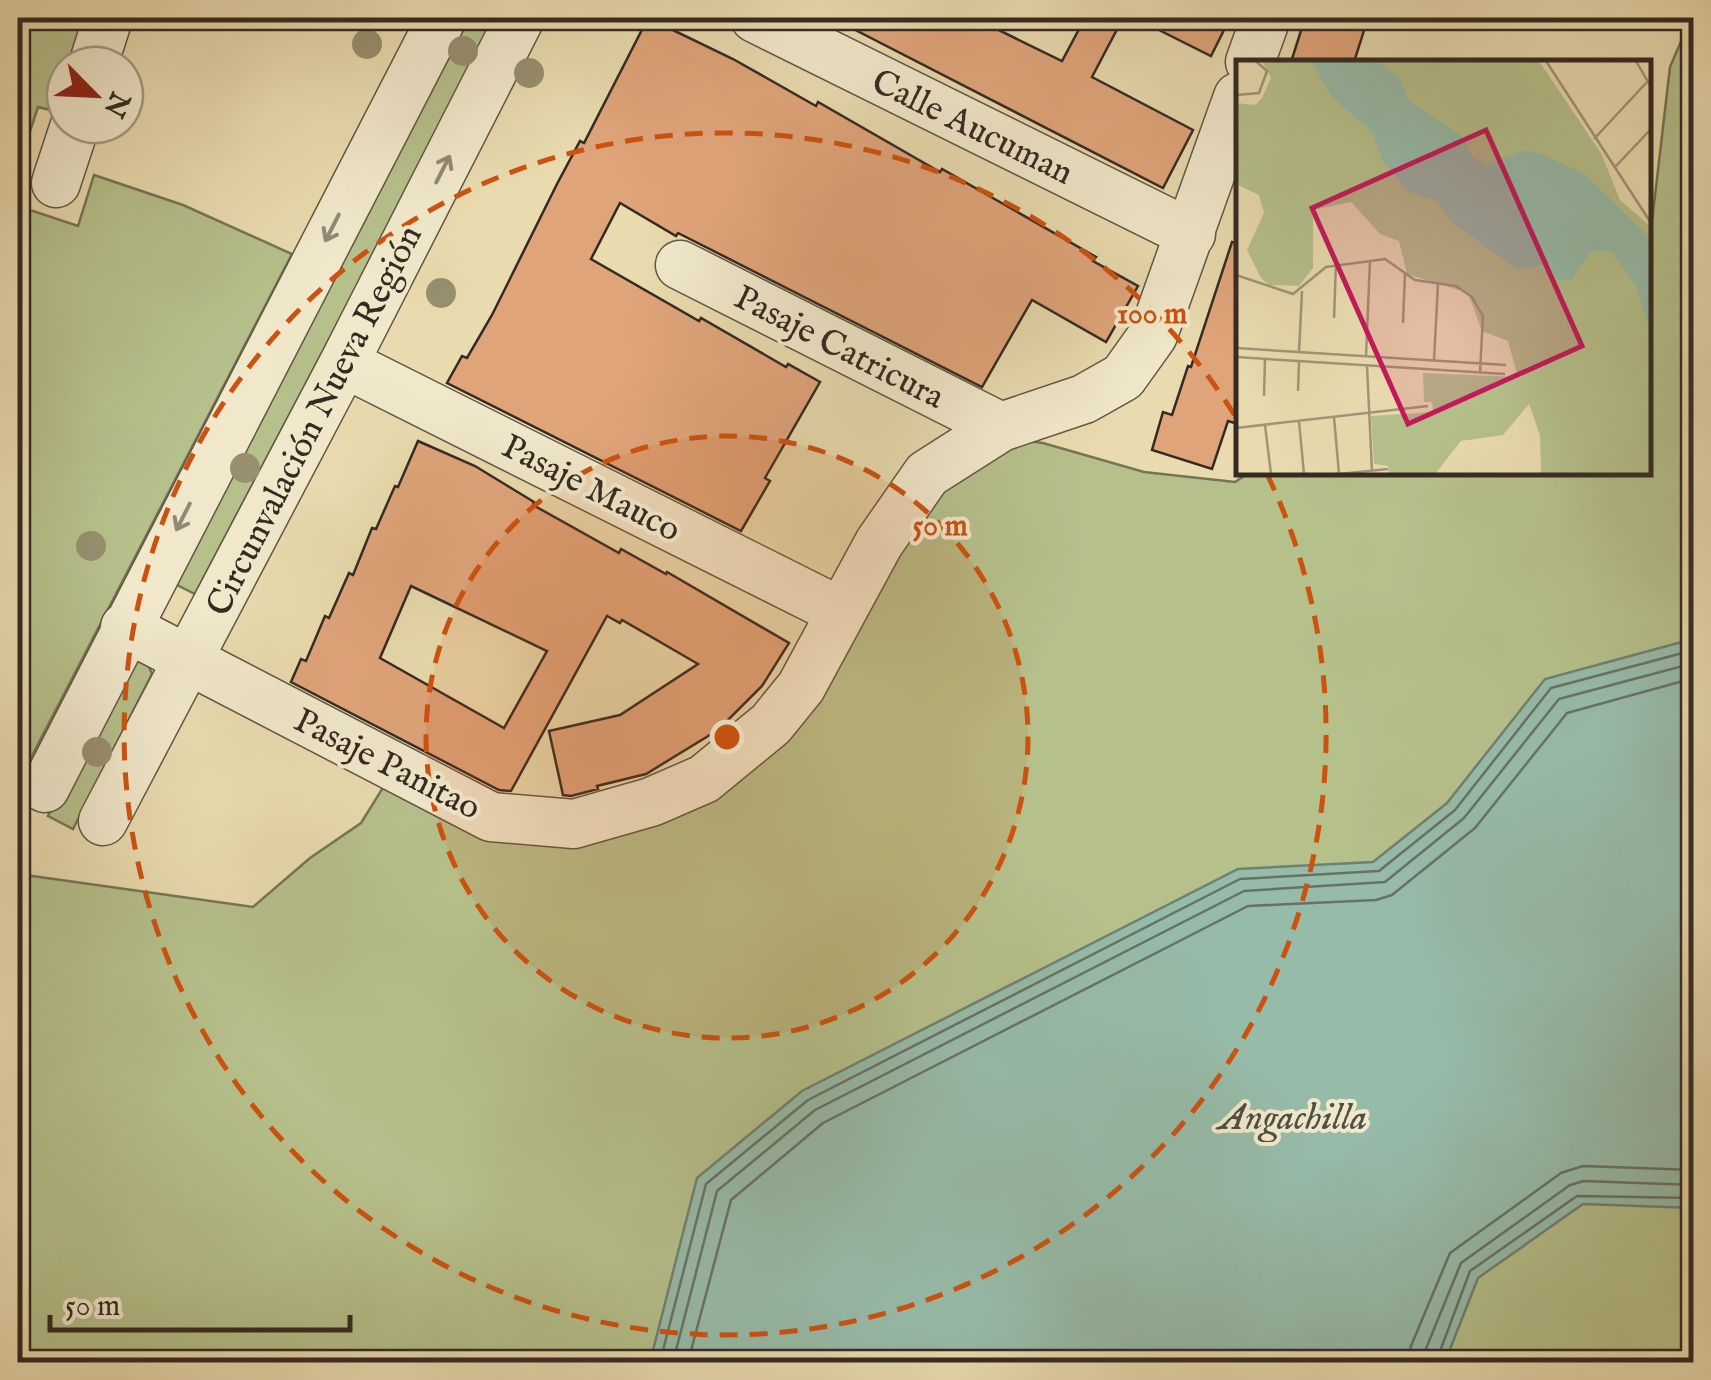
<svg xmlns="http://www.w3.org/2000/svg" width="1711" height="1380" viewBox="0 0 1711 1380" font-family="'IM FELL English',serif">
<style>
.green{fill:#b6c08b;stroke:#757556;stroke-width:2.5}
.water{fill:#97bba9;stroke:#6f8173;stroke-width:2.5}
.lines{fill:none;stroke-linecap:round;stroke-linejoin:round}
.shore{stroke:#667266;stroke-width:2.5}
.building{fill:#e0a47b;stroke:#342a22;stroke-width:2.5;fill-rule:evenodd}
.minor-casing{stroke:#615645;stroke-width:51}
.minor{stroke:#f1e8cb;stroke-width:48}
.tree{fill:#978f70}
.oneway{stroke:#928976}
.ring{fill:none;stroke:#cd520f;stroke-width:5;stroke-dasharray:18 12}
.labels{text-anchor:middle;stroke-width:8;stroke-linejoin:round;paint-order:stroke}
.street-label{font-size:35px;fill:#342a22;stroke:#f1e8cb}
.water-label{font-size:38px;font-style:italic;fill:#4d4e44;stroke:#f1e8cb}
.inset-road{fill:none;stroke:#a19477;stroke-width:2.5}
.view{fill:#c2185b;fill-opacity:0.15;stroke:#c2185b;stroke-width:5}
.inset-edge{fill:none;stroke:#342a22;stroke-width:5}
.centre{fill:#cd520f;stroke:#f1e8cb;stroke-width:5}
.ring-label{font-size:30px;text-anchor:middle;font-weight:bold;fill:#cd520f;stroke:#f1e8cb;stroke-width:8;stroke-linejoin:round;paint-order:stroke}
</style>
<rect width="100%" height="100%" fill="#e9dbaf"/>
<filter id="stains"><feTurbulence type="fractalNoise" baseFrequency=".002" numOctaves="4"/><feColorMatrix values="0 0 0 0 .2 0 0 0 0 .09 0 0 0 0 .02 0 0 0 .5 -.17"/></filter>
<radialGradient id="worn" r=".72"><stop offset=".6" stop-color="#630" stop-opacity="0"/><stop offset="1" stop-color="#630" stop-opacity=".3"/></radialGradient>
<path class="green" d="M 18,18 L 89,18 L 76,65 L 65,65 L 62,113 L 38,107 L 18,168 Z
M 465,18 L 498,18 L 195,594 L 169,581 Z
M 1691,18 L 1693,1362 L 18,1362 L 18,874 L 253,907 L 310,858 L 361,823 L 397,765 L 487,808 L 593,812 L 772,729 L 892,526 L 990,436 L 1043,443 L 1144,472 L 1235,482 L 1250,472 L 1648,472 L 1649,247 L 1670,67 Z
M 94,175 L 183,205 L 292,254 L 18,783 L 18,206 L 78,226 Z
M 135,655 L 147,662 L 152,674 L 73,829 L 48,816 L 125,663 Z"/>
<path class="water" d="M 1693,639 L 1693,1208 L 1583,1204 L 1478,1278 L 1445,1362 L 650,1362 L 697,1178 L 802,1091 L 1238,869 L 1373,862 L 1447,803 L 1545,679 Z"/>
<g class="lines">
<path class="shore" d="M 660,1362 L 706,1184 L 808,1100 L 1240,879 L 1379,871 L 1455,810 L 1551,688 L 1694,650
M 673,1362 L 717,1191 L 815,1110 L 1244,891 L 1385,882 L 1464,818 L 1559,699 L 1694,663
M 688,1362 L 731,1200 L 823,1123 L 1248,906 L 1376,900 L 1392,895 L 1475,828 L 1567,713 L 1694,678
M 1409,1362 L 1411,1346 L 1450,1253 L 1561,1173 L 1583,1166 L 1694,1170
M 1424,1362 L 1425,1351 L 1461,1263 L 1570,1185 L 1584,1181 L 1694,1185
M 1436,1362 L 1470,1271 L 1577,1196 L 1694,1198"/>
</g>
<path class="building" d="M 648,18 L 733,59 L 816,106 L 818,102 L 940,172 L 942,169 L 1096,257 L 1093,261 L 1138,286 L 1106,342 L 1032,300 L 982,387 L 678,233 L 676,236 L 620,203 L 591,259 L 699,321 L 701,318 L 786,367 L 788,364 L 820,382 L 765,478 L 770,481 L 741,531 L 447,383 L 462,356 L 467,358 L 492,315 L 557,184 L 580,141 L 584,143 Z
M 832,18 L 974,18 L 1062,61 L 1085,18 L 1123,18 L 1092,77 L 1193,130 L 1163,188 Z
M 1135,18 L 1230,18 L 1211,56 Z
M 1305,18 L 1368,18 L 1354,62 L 1291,62 Z
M 1232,242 L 1238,243 L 1238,424 L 1228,421 L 1212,469 L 1152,450 L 1163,412 L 1172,415 L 1188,366 L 1191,367 Z
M 418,441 L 475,466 L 534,502 L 533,505 L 619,553 L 621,549 L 666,574 L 667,572 L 789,643 L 762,686 L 718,730 L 646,774 L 597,786 L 598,789 L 571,796 L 563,795 L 549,731 L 620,715 L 698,664 L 622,620 L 620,623 L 607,616 L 511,791 L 499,790 L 291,682 L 301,659 L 306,661 L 325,616 L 329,618 L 349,573 L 353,575 L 372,528 L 376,529 L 395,486 L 398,487 ZM 411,586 L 547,651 L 504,728 L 380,658 Z"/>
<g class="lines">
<g class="minor-casing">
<path id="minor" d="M 755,18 L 1191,234
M 1250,62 L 1266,18
M 93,65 L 108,18
M 56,183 L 75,125
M 680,265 L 1001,427
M 344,363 L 839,611
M 125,627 L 491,817 L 574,824 L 651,802 L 704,779 L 771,724 L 801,687 L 879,543 L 927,474 L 1001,427 L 1084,399 L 1123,377 L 1153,335 L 1238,97
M 45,788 L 442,18
M 103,821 L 344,363 L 520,18"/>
</g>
<use href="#minor" class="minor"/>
</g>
<g class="tree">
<circle cx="367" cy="44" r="15"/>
<circle cx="463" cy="51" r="15"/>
<circle cx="529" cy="73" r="15"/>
<circle cx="441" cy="293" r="15"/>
<circle cx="245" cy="468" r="15"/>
<circle cx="91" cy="546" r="15"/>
<circle cx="97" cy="752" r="15"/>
</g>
<defs><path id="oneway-shaft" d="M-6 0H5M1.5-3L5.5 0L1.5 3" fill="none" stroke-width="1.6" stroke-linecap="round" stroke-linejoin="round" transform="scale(2.5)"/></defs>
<g class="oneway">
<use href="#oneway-shaft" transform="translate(443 169) rotate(-63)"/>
<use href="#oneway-shaft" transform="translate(332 228) rotate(117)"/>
<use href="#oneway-shaft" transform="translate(183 517) rotate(117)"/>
</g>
<circle cx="727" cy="737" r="301" fill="#cd520f" fill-opacity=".12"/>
<g class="ring">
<circle cx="727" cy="737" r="301"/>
<path d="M1267 474A601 601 0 1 1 1237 419"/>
</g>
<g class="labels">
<g class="street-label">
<text transform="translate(973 126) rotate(26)" y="12">Calle Aucuman</text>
<text transform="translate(840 346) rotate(27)" y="12">Pasaje Catricura</text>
<text transform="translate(313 420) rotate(-63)" y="12">Circunvalación Nueva Región</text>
<text transform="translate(592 487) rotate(27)" y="12">Pasaje Mauco</text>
<text transform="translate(388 763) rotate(27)" y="12">Pasaje Panitao</text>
</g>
<g class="water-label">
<text x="1293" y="1129">Angachilla</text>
</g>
</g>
<g transform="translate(1236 60)">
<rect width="415" height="415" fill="#e9dbaf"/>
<path d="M 26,1 L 303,1 L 365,93 L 384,140 L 415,167 L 415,414 L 305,414 L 304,375 L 293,344 L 267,375 L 225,381 L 199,414 L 153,414 L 152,406 L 138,404 L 135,356 L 197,352 L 196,342 L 188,342 L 187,313 L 282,317 L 272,281 L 246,271 L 232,233 L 171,214 L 163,181 L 144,174 L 115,142 L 77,150 L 77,208 L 63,226 L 33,225 L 25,218 L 11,190 L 28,153 L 23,135 L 0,124 L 0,43 L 19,45 L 26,38 L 35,18 Z" fill="#b6c08b"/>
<path d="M 75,1 L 139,1 L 163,16 L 172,40 L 227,77 L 235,96 L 250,105 L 286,91 L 303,93 L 350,115 L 415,179 L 415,273 L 400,226 L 376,191 L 354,191 L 335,221 L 321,220 L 313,204 L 281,210 L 212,159 L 203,142 L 171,131 L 146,99 L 137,73 L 96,37 Z" fill="#97bba9"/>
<path class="inset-road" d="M 310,1 L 415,163M 400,1 L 415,27M 0,35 L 23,33 L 31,11 L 20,1M 358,79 L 411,22M 379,107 L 415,69M 0,215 L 57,234 L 90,207 L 149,199 L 179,220 L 220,226 L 236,237 L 247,256 L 244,313M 98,258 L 100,203M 167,263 L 169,213M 0,288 L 270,305M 63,292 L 66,231M 130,296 L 134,200M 0,297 L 269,314M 198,300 L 202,224M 131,306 L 136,411M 62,331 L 63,301M 28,336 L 29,299M 98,357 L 103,414M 63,361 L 68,414M 29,365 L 35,414M 0,368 L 192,346M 103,414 L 152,409"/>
<path class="view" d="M 250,70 L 346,286 L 172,364 L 76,148 Z"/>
<rect width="415" height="415" class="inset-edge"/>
</g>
<circle cx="727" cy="737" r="15" class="centre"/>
<g class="ring-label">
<text x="1152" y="323">100 m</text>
<text x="940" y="535">50 m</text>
</g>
<rect width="1711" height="1380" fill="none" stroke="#e9dbaf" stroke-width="60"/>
<rect x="20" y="20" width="1671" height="1340" fill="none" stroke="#342a22" stroke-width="5"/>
<rect x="30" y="30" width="1651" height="1320" fill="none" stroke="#342a22" stroke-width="2.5"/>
<g transform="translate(95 95) rotate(114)"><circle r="48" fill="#f1e8cb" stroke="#a59c87" stroke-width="2.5"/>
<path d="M0-8L18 38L0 25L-18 38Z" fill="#8f2418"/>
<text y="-15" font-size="28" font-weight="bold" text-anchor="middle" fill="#342a22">N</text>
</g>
<path d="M50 1315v15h300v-15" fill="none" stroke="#342a22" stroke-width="5"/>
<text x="65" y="1315" font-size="30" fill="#342a22" stroke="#f1e8cb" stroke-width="8" paint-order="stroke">50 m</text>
<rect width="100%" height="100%" filter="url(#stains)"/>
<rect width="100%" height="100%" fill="url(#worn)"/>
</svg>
